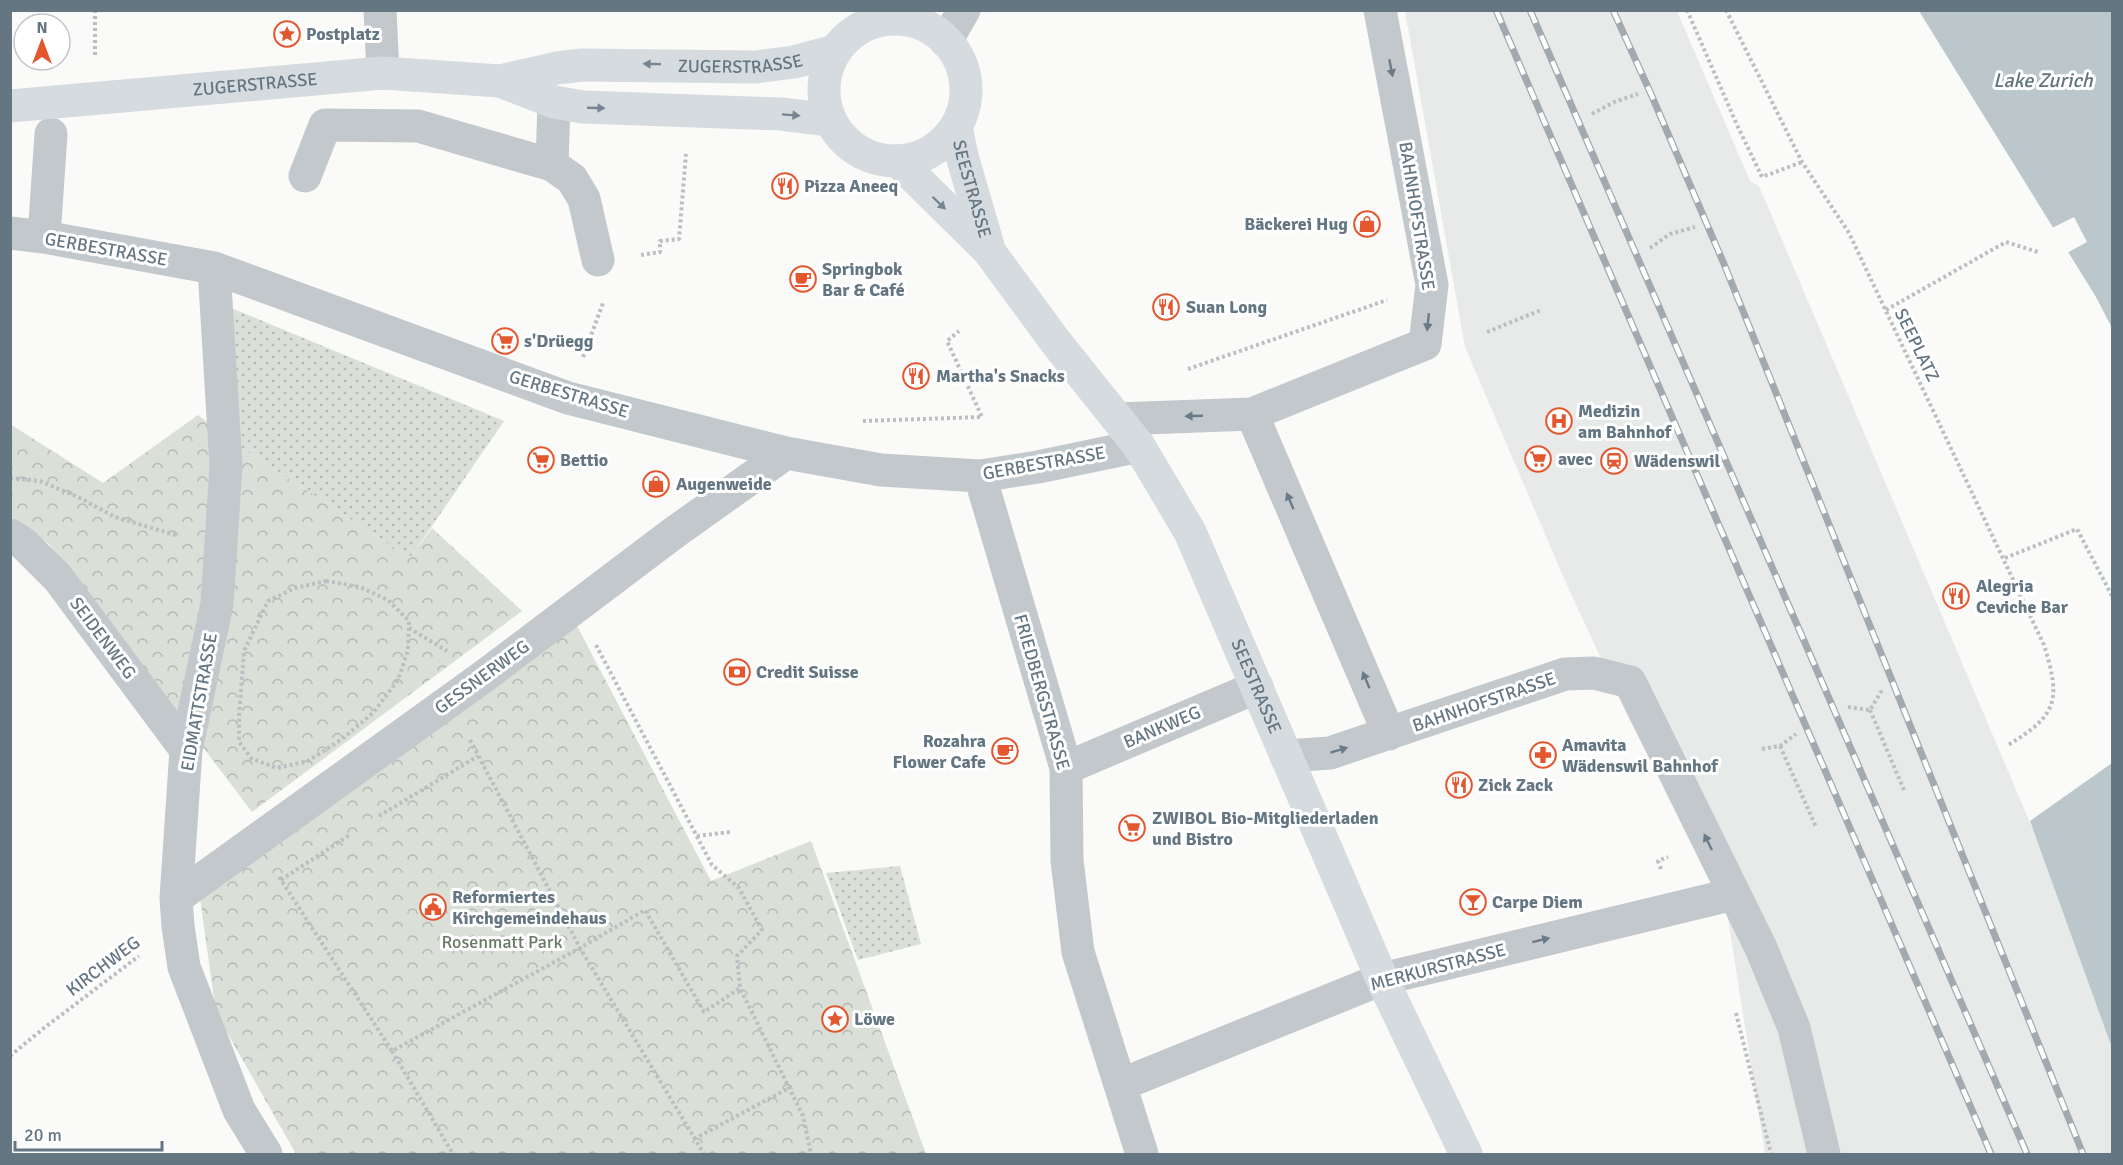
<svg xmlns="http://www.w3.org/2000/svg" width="2123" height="1165" viewBox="0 0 2123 1165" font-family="Signika,sans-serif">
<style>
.built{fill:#e8e9e9}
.grass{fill:url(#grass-dots)}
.forest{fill:url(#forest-crowns)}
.water{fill:#bbc7cb}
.pier{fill:#fafaf8}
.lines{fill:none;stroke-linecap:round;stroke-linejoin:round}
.path{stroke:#bbbfc2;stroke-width:4;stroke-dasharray:3 3;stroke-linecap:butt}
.minor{stroke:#c3c8cc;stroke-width:33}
.major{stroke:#d6dbdf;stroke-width:33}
.rail-casing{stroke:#a2aab0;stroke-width:7}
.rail{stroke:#fff;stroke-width:4.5;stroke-dasharray:14;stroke-linecap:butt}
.oneway{fill:#768591}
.oneway2{fill:#6a7a87}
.labels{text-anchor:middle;stroke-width:6;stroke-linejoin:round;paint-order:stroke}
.poi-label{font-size:18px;font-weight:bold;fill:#657683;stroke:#fff;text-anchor:start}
.street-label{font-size:18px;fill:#657683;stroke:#fff}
.park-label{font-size:18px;fill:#687a64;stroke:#fff}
.water-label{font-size:20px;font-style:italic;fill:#60757c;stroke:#fff}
</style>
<defs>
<pattern id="grass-dots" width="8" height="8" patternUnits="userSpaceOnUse" patternTransform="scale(1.5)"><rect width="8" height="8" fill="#dadfd7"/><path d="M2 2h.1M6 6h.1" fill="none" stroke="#b4b9b4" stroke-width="1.8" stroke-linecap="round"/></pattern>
<pattern id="forest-crowns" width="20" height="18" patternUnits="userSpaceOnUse" patternTransform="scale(1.5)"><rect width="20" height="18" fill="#dadfd7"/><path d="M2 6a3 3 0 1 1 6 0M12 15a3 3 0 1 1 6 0" fill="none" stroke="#b4b9b4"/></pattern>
</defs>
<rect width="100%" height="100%" fill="#fafaf8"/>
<path class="built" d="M 1405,11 L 1677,11 L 1750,181 L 1759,186 L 2040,846 L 2112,1048 L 2112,1154 L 1765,1154 L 1725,900 L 1629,719 L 1566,583 L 1465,347 Z"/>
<path class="grass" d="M 231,308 L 504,421 L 410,558 L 237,445 Z
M 900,866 L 921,944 L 858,960 L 826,873 Z"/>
<path class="forest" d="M 198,415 L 237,445 L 410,558 L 432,528 L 522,611 L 252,812 L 49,544 L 11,517 L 10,424 L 103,483 Z
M 576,624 L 711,881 L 811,841 L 926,1154 L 296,1154 L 216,1013 L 200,898 Z"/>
<path class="water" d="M 1919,11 L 2112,11 L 2112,328 L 2096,297 Z
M 2112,763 L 2112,1048 L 2030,821 Z"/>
<path class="pier" d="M 2074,217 L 2087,242 L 2065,254 L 2050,229 Z"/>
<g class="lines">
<path class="path" d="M 95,10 L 95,55
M 1687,10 L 1737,125 L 1762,177 L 1802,162
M 1726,10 L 1802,162 L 1849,233 L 2044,645 C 2061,700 2058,715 2008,745
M 1592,114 L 1614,102 L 1638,94
M 1650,248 L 1670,234 L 1695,227
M 641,255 L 660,252 L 660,241 L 679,239 L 686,154
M 1886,310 L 2006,242 L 2038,252
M 1487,332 L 1541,310
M 583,357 L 603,303
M 1188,369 L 1387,300
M 863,421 L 982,417 L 947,341 L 959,331
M 10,478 L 40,481 L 80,498 L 115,517 L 179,536
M 2005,558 L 2077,529 L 2112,596
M 326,581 L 360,587 L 388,600 L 409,621 L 408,650 L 398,680 L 373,713 L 342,739 L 308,761 L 277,768 L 252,759 L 239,742 L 239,717 L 244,651 L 268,601 L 295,588 Z
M 409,628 L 447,651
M 596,645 L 712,865 L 739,888 L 762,930 L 737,956 L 740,988
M 1848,707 L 1870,710 L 1882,690
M 1870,710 L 1904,790
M 470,740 L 580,948 L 704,1154
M 1780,746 L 1816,827
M 1762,749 L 1780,746 L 1796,734
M 379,816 L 478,756
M 697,836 L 730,832
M 1661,869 L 1658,861 L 1668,857
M 279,877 L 392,1051 L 580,948 L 645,910 L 704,1012 L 740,988 L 803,1116 L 811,1154
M 281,880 L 351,834
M 1736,1013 L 1771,1154
M 392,1051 L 453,1154
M 10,1056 L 44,1028 L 139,956
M 694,1139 L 789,1088
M 10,1153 L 12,1154"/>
<path class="minor" d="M 380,10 L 383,73
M 946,41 L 964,10
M 552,165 L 554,102
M 305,176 L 325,125 L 418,126 L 552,165 L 572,179 L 584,199 L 598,260
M 10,233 L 44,237 L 214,268 L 568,398 L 786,453 L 881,470 L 980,476 L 1038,467 L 1139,446
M 44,237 L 51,134
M 214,268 L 226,466 L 217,604 L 186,750 L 176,898 L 178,926 L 184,967 L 239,1110 L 266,1154
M 1252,414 L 1389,734
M 1118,419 L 1252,414 L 1425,344 L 1432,285 L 1380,10
M 980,476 L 1066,768 L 1067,860 L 1078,952 L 1142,1154
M 10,535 L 24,544 L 58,578 L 186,750
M 1286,756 L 1330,753 L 1565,674 L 1594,673 L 1630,682 L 1761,948 L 1794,1028 L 1824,1154
M 1066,768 L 1257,687
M 176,898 L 483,677 L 675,532 L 786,453
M 1120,1085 L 1382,979 L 1734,894"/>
<g class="major">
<circle cx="895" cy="90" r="71"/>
<path id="s1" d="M 500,81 L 557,68 L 582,65 L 756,67 L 794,62 L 835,51"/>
<path id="s2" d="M 10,106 L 383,73 L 500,81 L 554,102 L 583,107 L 781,114 L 830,120"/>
<path id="s3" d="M 956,127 L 962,156 L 989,249"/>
<path id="s4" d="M 898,161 L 989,251 L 1055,341 L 1139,446 L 1190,532 L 1382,979 L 1466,1154"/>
</g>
<g class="rail-casing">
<path id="rail" d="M 1496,10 L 1991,1154
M 1530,10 L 2027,1154
M 1613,10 L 1651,94 L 1724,264 L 2083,1154"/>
</g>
<use href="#rail" class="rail"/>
</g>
<defs><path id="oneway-solid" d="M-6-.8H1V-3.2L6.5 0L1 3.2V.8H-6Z" transform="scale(1.5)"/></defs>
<g class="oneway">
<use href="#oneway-solid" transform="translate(652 64) rotate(-179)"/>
<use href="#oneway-solid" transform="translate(596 108) rotate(2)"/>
<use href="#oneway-solid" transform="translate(791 115) rotate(4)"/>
<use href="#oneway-solid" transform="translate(939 203) rotate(44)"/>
</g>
<g class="oneway2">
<use href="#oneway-solid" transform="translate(1391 68) rotate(79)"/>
<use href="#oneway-solid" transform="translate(1428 322) rotate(96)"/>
<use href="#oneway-solid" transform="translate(1194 416) rotate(178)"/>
<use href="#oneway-solid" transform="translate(1290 501) rotate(-113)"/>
<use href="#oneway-solid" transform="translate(1366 680) rotate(-113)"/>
<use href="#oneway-solid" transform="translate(1339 750) rotate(-17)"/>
<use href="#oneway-solid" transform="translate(1708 842) rotate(-116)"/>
<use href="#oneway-solid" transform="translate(1541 940) rotate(-14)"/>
</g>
<defs>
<g id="sight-ring" transform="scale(1.35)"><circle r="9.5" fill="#fff" stroke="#e4572e" stroke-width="1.5"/><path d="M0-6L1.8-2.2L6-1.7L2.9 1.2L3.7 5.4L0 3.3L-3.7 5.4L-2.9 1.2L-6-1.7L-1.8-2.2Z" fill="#e4572e"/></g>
<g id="restaurant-ring" transform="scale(1.35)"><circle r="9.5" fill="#fff" stroke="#e4572e" stroke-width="1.5"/><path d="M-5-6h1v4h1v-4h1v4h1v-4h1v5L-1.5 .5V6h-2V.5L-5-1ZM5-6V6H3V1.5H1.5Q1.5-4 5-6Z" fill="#e4572e"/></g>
<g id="shop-ring" transform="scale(1.35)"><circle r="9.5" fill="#fff" stroke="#e4572e" stroke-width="1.5"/><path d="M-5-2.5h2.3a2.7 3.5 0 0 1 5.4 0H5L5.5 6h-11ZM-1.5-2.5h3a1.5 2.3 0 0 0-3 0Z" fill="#e4572e"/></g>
<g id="cafe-ring" transform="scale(1.35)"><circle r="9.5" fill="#fff" stroke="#e4572e" stroke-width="1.5"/><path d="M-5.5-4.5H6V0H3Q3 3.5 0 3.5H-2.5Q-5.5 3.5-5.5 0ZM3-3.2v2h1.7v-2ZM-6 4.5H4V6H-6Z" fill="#e4572e"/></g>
<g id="supermarket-ring" transform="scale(1.35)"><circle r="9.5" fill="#fff" stroke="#e4572e" stroke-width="1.5"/><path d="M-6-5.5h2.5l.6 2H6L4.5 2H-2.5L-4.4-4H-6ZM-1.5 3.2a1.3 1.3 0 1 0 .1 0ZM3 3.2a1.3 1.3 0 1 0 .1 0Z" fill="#e4572e"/></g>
<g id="hospital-ring" transform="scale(1.35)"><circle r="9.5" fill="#fff" stroke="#e4572e" stroke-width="1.5"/><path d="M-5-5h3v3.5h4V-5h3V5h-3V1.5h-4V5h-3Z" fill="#e4572e"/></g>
<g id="station-ring" transform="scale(1.35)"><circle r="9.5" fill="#fff" stroke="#e4572e" stroke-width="1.5"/><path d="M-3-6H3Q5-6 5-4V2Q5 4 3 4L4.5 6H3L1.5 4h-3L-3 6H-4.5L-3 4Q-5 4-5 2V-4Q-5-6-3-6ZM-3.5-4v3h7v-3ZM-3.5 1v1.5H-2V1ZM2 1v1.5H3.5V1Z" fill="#e4572e"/></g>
<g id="bank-ring" transform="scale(1.35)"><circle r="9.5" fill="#fff" stroke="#e4572e" stroke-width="1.5"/><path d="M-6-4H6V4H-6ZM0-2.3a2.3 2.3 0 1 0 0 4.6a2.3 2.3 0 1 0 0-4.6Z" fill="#e4572e"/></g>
<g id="pharmacy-ring" transform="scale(1.35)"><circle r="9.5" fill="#fff" stroke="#e4572e" stroke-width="1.5"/><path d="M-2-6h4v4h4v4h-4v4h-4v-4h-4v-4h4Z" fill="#e4572e"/></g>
<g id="bar-ring" transform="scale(1.35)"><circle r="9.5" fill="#fff" stroke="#e4572e" stroke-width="1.5"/><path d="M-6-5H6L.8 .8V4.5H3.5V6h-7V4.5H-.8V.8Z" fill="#e4572e"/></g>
<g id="civic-ring" transform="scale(1.35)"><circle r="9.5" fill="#fff" stroke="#e4572e" stroke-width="1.5"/><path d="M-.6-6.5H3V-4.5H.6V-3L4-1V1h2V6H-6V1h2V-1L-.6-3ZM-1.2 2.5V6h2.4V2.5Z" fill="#e4572e"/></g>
</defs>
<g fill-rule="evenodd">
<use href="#sight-ring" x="287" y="34"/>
<use href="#restaurant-ring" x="785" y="186"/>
<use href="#shop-ring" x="1367" y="224"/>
<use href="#cafe-ring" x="803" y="279"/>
<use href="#restaurant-ring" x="1166" y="307"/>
<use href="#supermarket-ring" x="505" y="341"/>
<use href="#restaurant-ring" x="916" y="376"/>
<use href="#hospital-ring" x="1559" y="421"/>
<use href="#supermarket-ring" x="1538" y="459"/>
<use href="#supermarket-ring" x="541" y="460"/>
<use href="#station-ring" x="1614" y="461"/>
<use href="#shop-ring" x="656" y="484"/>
<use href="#restaurant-ring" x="1956" y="596"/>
<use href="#bank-ring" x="737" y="672"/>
<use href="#cafe-ring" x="1005" y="751"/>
<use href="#pharmacy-ring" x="1543" y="755"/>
<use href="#restaurant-ring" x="1459" y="785"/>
<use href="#supermarket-ring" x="1132" y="828"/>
<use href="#bar-ring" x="1473" y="902"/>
<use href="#civic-ring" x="433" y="907"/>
<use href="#sight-ring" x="835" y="1019"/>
</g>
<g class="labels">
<g class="poi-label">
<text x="306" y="40">Postplatz</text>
<text x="804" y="192">Pizza Aneeq</text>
<text x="1348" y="230" text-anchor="end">Bäckerei Hug</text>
<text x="822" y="275">Springbok<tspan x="822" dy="21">Bar &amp; Café</tspan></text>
<text x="1186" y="313">Suan Long</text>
<text x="524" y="347">s'Drüegg</text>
<text x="936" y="382">Martha's Snacks</text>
<text x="1578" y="417">Medizin<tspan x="1578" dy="21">am Bahnhof</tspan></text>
<text x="1558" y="465">avec</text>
<text x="560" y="466">Bettio</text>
<text x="1634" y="467">Wädenswil</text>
<text x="676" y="490">Augenweide</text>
<text x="1976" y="592">Alegria<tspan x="1976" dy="21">Ceviche Bar</tspan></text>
<text x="756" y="678">Credit Suisse</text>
<text x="986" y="747" text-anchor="end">Rozahra<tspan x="986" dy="21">Flower Cafe</tspan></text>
<text x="1562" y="751">Amavita<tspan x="1562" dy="21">Wädenswil Bahnhof</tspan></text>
<text x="1478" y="791">Zick Zack</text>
<text x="1152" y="824">ZWIBOL Bio-Mitgliederladen<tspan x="1152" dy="21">und Bistro</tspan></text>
<text x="452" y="903">Reformiertes<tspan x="452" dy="21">Kirchgemeindehaus</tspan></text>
<text x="1492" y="908">Carpe Diem</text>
<text x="854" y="1025">Löwe</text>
</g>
<g class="street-label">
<text dy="6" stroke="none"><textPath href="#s1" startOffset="242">ZUGERSTRASSE</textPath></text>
<text dy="6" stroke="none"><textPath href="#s2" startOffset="246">ZUGERSTRASSE</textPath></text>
<text dy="6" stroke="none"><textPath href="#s3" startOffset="64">SEESTRASSE</textPath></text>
<text transform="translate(1417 216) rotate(81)" y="6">BAHNHOFSTRASSE</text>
<text transform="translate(106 249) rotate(10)" y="6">GERBESTRASSE</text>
<text transform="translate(1917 345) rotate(64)" y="6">SEEPLATZ</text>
<text transform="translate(569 394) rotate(17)" y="6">GERBESTRASSE</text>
<text transform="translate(1044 463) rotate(-10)" y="6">GERBESTRASSE</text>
<text transform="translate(103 638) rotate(53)" y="6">SEIDENWEG</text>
<text transform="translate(482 677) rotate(-36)" y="6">GESSNERWEG</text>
<text dy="6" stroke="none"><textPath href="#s4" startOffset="642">SEESTRASSE</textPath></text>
<text transform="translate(1042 692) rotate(74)" y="6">FRIEDBERGSTRASSE</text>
<text transform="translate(199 702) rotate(-80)" y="6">EIDMATTSTRASSE</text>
<text transform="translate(1484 702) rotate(-19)" y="6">BAHNHOFSTRASSE</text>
<text transform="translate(1162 727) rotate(-23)" y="6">BANKWEG</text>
<text transform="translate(103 966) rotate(-37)" y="6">KIRCHWEG</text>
<text transform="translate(1438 967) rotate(-15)" y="6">MERKURSTRASSE</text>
</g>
<g class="park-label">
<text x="502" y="948">Rosenmatt Park</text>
</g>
<g class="water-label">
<text x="2043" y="87">Lake Zurich</text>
</g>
</g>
<rect width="2123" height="1165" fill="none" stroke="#657683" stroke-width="24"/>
<g transform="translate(42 42)"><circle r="28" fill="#ffffff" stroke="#c1c8cd" stroke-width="1.5"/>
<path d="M0-4.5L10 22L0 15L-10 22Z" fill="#e4572e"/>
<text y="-9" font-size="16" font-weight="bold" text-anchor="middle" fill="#657683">N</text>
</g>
<path d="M15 1141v9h147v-9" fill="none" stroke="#657683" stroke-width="3"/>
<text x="24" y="1141" font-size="18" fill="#657683" stroke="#ffffff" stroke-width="4.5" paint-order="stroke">20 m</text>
</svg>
